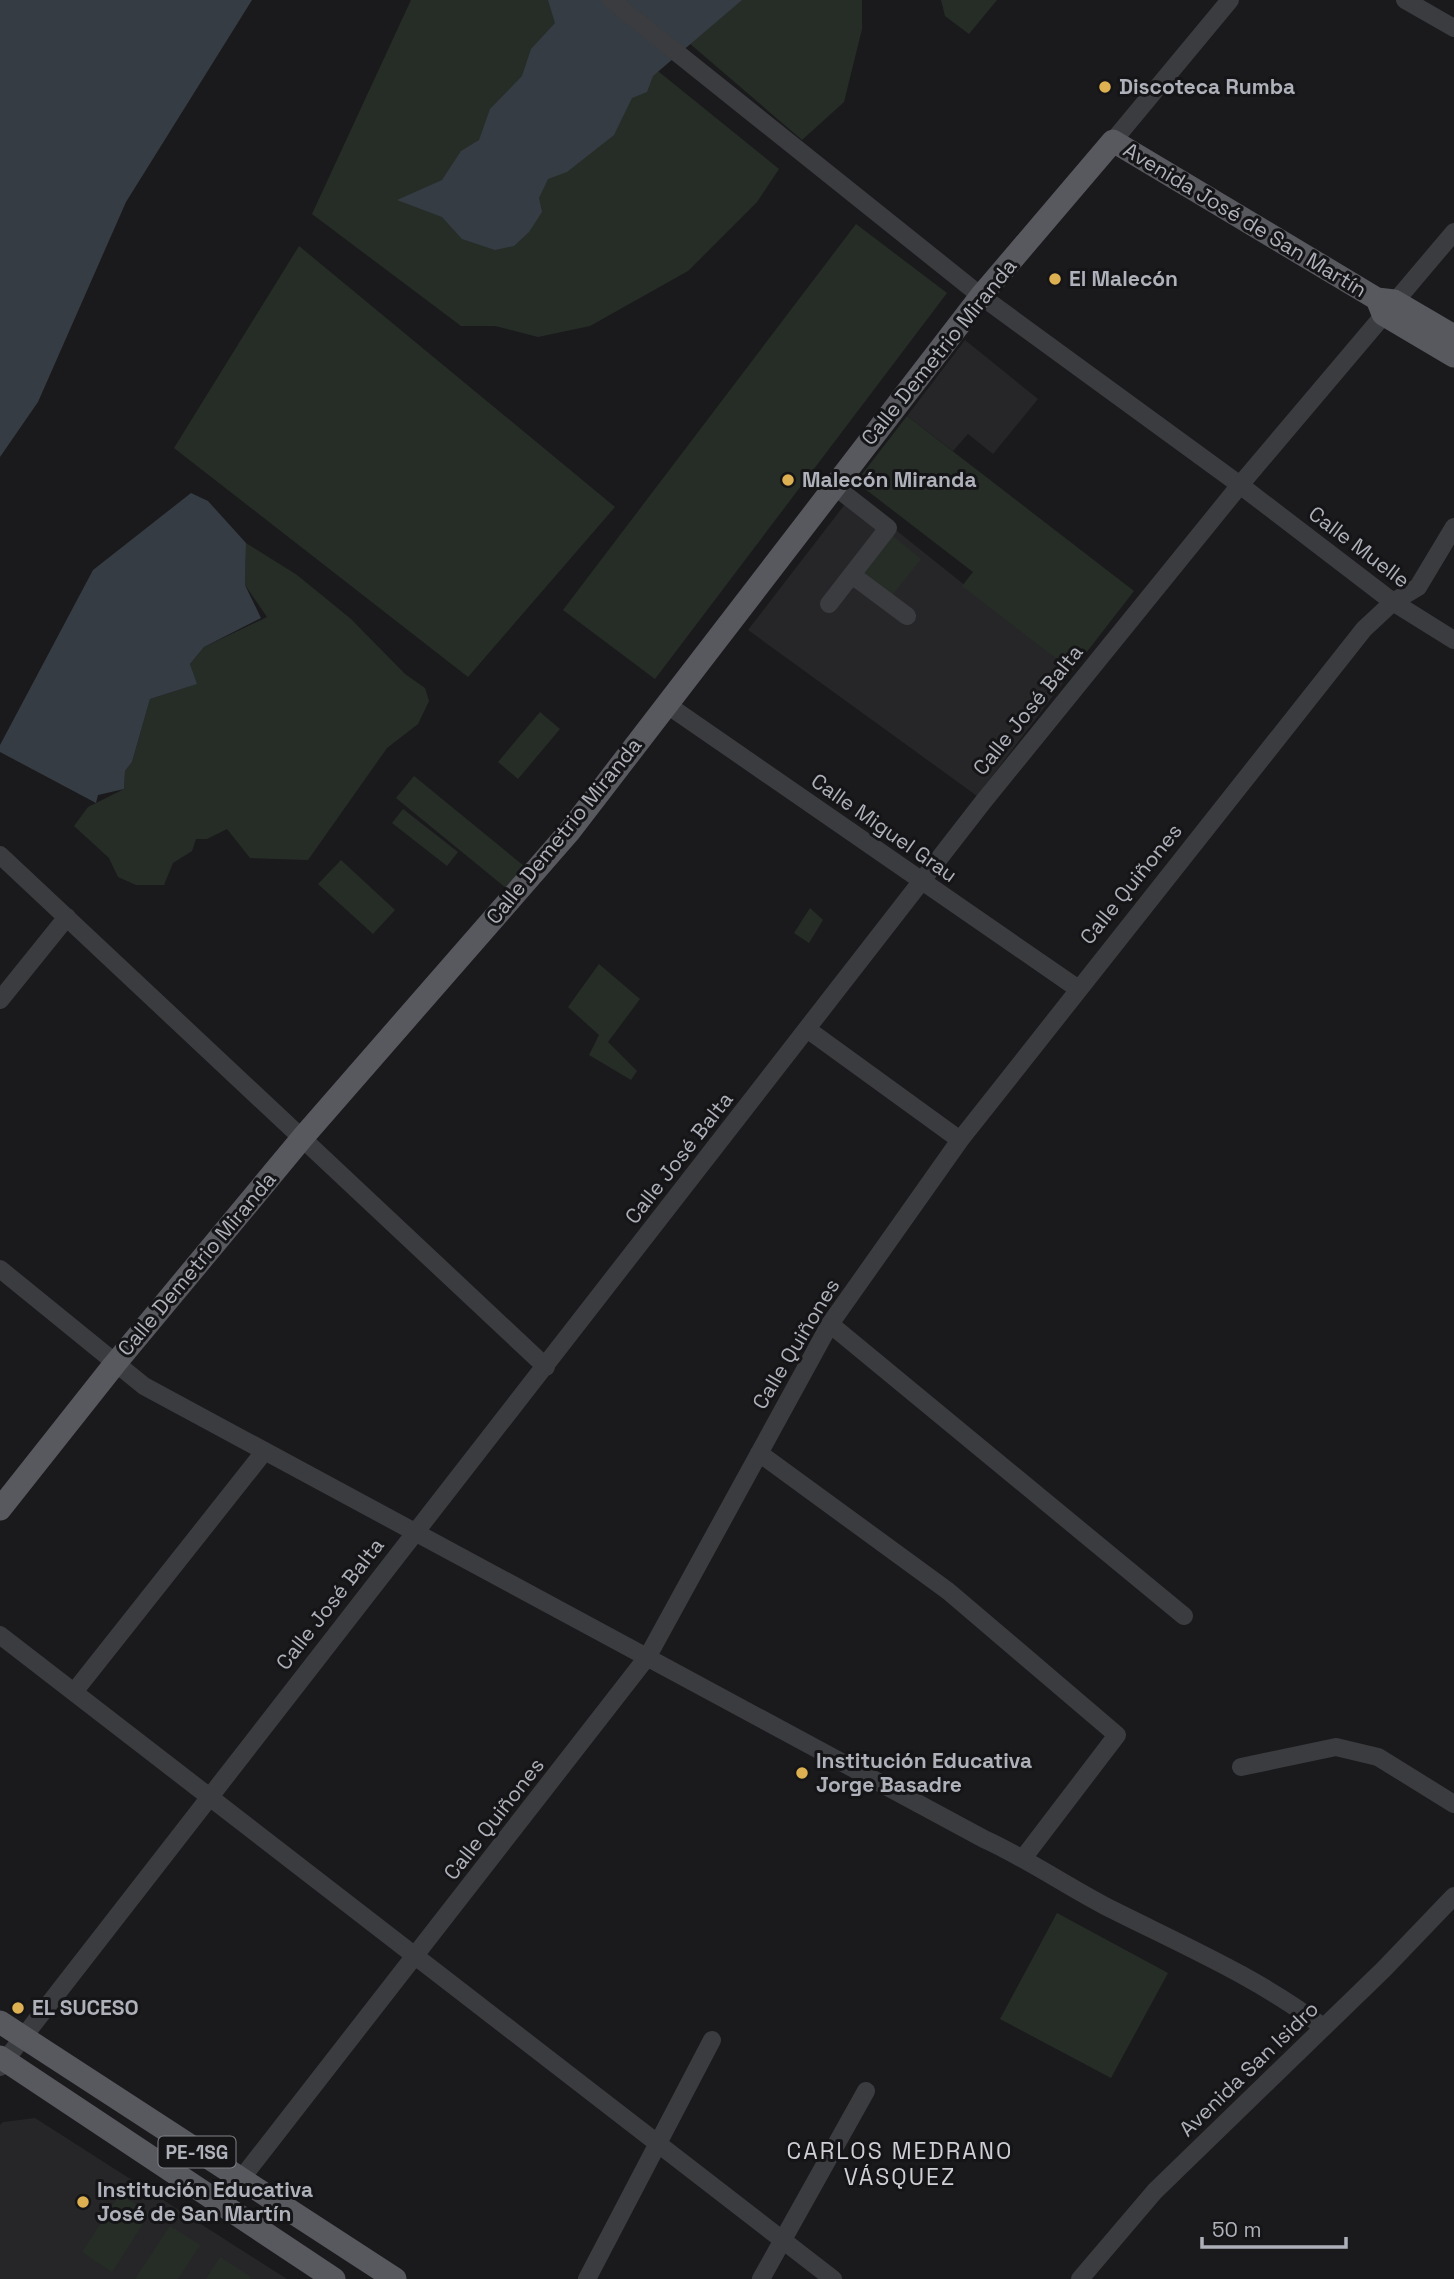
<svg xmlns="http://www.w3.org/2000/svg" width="1454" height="2279" viewBox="0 0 1454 2279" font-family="'Space Grotesk',sans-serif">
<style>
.built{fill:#262628}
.green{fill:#262d27}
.water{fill:#353c43}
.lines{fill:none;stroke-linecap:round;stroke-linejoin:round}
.minor{stroke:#3b3c40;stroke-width:18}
.major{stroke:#58595f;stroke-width:23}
.poi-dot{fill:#ddb151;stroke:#151517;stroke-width:2.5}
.labels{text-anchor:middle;stroke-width:6;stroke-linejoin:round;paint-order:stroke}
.shield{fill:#151517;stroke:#808289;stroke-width:2}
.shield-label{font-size:19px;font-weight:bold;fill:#aeb1ba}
.poi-label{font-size:21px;font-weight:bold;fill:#aeb1ba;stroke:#151517;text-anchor:start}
.street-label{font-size:21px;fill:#aeb1ba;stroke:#151517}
.neighbourhood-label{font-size:23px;letter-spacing:2px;fill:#ced0d6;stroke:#151517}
</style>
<rect width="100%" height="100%" fill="#1a1a1c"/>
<path class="built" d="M 965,340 L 1038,399 L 993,454 L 968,434 L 953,451 L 907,416 Z
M 852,495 L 1072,671 L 977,796 L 748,630 Z
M 35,2118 L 287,2279 L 0,2279 L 0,2125 L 3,2122 Z"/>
<path class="green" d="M 411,0 L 570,0 L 779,169 L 757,202 L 688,271 L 590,326 L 538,337 L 495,326 L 461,326 L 312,214 Z
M 639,0 L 862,0 L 862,29 L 844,102 L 802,140 Z
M 941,0 L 997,0 L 969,34 L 945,16 Z
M 856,224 L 947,293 L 655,679 L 563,610 Z
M 299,246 L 615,507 L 468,677 L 174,448 Z
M 907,416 L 1134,591 L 1072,671 L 962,586 L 973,572 L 856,482 Z
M 888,532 L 921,559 L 889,599 L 855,574 Z
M 246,543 L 297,575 L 351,619 L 405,674 L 425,688 L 429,701 L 418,724 L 387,748 L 308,860 L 250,858 L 227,829 L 207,839 L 196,839 L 192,851 L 173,863 L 164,885 L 136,885 L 118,877 L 109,858 L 74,826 L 88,807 L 124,789 L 125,771 L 132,762 L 150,699 L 196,684 L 190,664 L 204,647 L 267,617 L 245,585 Z
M 540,712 L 560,729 L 518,779 L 498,762 Z
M 414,776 L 524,866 L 506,888 L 396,798 Z
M 403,809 L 458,852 L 447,866 L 392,823 Z
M 341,860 L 395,910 L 373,934 L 318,884 Z
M 810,908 L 823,920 L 809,943 L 794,933 Z
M 599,964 L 640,999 L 608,1042 L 637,1071 L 631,1080 L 589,1055 L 599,1035 L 568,1007 Z
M 1057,1913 L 1168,1973 L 1111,2078 L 1000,2019 Z
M 120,2194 L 150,2213 L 112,2272 L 82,2252 Z
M 170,2226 L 200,2245 L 178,2279 L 135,2279 Z
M 220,2257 L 251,2277 L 249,2279 L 206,2279 Z"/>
<path class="water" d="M 0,0 L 252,0 L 126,202 L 38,402 L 0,457 Z
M 548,0 L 742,0 L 653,76 L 647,92 L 632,98 L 614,135 L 567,172 L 548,179 L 539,198 L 542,212 L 529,232 L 514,246 L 495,250 L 462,239 L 442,217 L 397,200 L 442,180 L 461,151 L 479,140 L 490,109 L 522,76 L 531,49 L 555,23 Z
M 191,493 L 208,501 L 246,543 L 245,585 L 261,618 L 204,647 L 190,664 L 197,684 L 150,699 L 132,762 L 125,771 L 124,789 L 98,795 L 96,803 L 0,752 L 0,745 L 93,570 Z"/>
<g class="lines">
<path class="minor" d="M 611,0 L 981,296 L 1240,485 L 1393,602 L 1454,640
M 1405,0 L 1454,28
M 1113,141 L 1230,0
M 852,575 L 907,616
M 829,604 L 888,528 L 833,485
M 666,704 L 1077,988
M 0,855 L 546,1367
M 0,1000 L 67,917
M 807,1029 L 960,1140
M 0,1269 L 144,1386 L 984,1839 C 1026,1858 1063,1884 1105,1906 C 1178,1943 1258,1977 1323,2027
M 830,1324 L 1184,1616
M 759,1453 L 948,1591 L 1117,1735 L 1024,1857
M 0,1635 L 833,2279
M 74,1692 L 264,1452
M 1241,1767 L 1336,1747 L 1378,1757 L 1454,1804
M 0,2067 L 983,802 L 1240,485 L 1454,232
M 220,2206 L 648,1656 L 830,1324 L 960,1140 L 1364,629 L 1393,602 L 1418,587 L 1454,527
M 587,2279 L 712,2040
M 761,2279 L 866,2091
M 1080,2279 L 1155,2191 L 1384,1969 L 1454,1896"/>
<path class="major" d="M 1377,299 L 1383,314 L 1454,356
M 0,1509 L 114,1365 L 303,1137 L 569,832 L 981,296 L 1113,141 L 1377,299 L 1394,301 L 1454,336
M 0,2022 L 395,2279
M 0,2057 L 334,2279"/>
</g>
<g class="poi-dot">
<circle cx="1105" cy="87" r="7"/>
<circle cx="1055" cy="279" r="7"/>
<circle cx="788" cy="480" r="7"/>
<circle cx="802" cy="1773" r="7"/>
<circle cx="18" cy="2008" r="7"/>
<circle cx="83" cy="2202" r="7"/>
</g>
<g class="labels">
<rect class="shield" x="158.5" y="2136.5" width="77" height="31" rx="5"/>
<g class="shield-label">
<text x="197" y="2159">PE-1SG</text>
</g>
<g class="poi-label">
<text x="1119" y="94">Discoteca Rumba</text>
<text x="1069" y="286">El Malecón</text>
<text x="802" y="487">Malecón Miranda</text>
<text x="816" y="1768">Institución Educativa<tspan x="816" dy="24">Jorge Basadre</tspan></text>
<text x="32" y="2015">EL SUCESO</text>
<text x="97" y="2197">Institución Educativa<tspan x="97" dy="24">José de San Martín</tspan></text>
</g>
<g class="street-label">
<text transform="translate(1245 220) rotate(31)" y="7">Avenida José de San Martín</text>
<text transform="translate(939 352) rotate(-51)" y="7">Calle Demetrio Miranda</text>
<text transform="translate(1359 547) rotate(37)" y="7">Calle Muelle</text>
<text transform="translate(1028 710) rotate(-51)" y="7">Calle José Balta</text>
<text transform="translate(884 828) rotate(35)" y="7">Calle Miguel Grau</text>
<text transform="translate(564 831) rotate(-51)" y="7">Calle Demetrio Miranda</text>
<text transform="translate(1131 884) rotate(-51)" y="7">Calle Quiñones</text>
<text transform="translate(679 1158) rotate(-52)" y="7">Calle José Balta</text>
<text transform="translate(197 1264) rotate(-50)" y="7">Calle Demetrio Miranda</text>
<text transform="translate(796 1344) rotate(-59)" y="7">Calle Quiñones</text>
<text transform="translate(330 1604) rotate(-52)" y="7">Calle José Balta</text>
<text transform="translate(494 1819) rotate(-52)" y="7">Calle Quiñones</text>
<text transform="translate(1249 2069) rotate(-44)" y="7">Avenida San Isidro</text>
</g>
<g class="neighbourhood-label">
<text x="900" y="2159">CARLOS MEDRANO<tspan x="900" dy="26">VÁSQUEZ</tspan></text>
</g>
</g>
<path d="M1202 2237v10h144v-10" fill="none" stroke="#aeb1ba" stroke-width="3.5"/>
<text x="1212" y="2237" font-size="21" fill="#aeb1ba" stroke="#151517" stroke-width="5" paint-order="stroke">50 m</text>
</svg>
